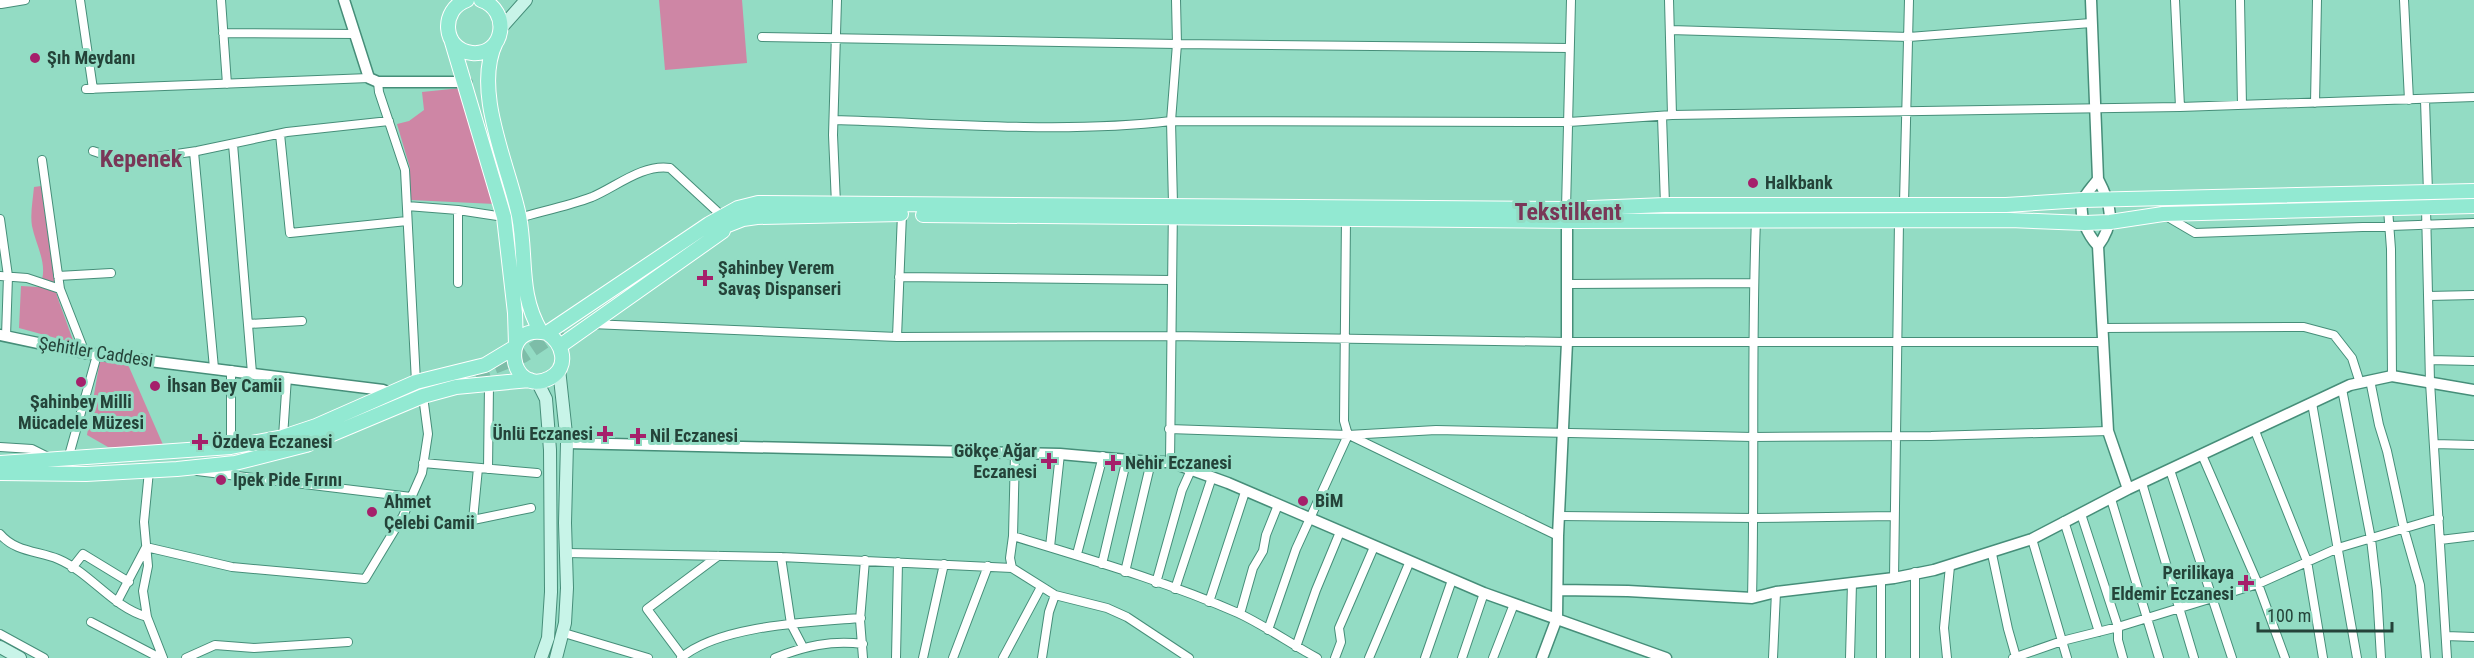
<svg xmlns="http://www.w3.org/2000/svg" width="2474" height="658" viewBox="0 0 2474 658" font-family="'Roboto Condensed',sans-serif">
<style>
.green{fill:#ce86a5}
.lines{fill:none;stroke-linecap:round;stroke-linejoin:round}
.primary-tunnel{stroke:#7dbda8;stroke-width:14;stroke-dasharray:14 7;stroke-linecap:butt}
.minor-casing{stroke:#468e79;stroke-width:10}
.tertiary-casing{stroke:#468e79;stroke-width:13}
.secondary-casing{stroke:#468e79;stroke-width:14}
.primary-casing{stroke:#fff;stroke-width:16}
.minor{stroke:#fff;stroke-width:8}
.tertiary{stroke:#fff;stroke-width:10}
.secondary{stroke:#c8f4e8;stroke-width:12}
.primary{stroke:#92e9d2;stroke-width:14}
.poi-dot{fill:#a5206b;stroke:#93dcc4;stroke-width:2}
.labels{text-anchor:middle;stroke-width:6;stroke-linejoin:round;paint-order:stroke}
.poi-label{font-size:18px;font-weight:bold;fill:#244339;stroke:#93dcc4;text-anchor:start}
.street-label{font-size:18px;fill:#244339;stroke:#93dcc4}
.district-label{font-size:24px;font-weight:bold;fill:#793757;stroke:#93dcc4}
</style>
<rect width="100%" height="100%" fill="#93dcc4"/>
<path class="green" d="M 659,0 L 742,0 L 747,63 L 665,70 Z
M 461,88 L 495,204 L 410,200 L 410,168 L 397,124 L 409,121 L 424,110 L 422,92 Z
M 41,186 L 57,296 L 74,343 L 19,328 L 21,286 L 39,287 C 50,267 36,246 32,226 C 30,214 33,199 34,187 Z
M 100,360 L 126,360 L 164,447 L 108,447 L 87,435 Z"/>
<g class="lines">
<path class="primary-tunnel" d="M 475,374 L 523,356 L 562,330
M 384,403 L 444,381"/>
<g class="minor-casing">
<path id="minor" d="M 80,0 L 93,89
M 221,0 L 227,84
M 1669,0 L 1672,115
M 2175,0 L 2180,107
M 2240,0 L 2242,105
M 2404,0 L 2409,100
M 0,1 L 1,4 L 25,0
M 1670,30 L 1909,37 L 2091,23
M 223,33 L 355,34
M 762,37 L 1177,44 L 1176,0
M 378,82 L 379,92 L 405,170 L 416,382
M 86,89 L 369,78
M 2425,100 L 2428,193 L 2426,208 L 2430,382 L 2447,658
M 2315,103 L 2317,0
M 1662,116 L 1665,205
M 834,120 C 944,123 1062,134 1171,121 L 1569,122 L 1672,115 L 2180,107 L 2474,97
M 280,134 L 290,233 L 407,221
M 233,144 L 252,373
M 93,151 L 120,160 L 129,161 L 197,151 L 287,132 L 389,121
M 194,152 L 214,368
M 42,160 L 60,289 L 85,353
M 1904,203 L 1909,0
M 836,204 L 833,135 L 837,0
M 407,206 L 458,210 L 504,217
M 1566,209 L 1571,0
M 2388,209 L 2391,249 L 2392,376
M 2166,216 L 2195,233 L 2474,223
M 519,218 C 543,211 568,206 592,197 C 616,187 642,164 670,168 L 722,216
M 0,219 L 8,276 L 6,336
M 0,276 L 27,278 L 60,289
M 58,276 L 111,273
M 899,277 L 1171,280
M 458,283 L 458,210
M 1568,284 L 1753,283
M 2428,296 L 2474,295
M 248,324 L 302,321
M 591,324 L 897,337 L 1171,336 L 1567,342 L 2103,342
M 2102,328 L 2304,327 L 2334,335 L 2352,358 L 2360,383
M 897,337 L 902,214
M 2430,360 L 2474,361
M 2370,380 L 2379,425 L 2387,451 L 2404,529 L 2420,585 L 2426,658
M 2342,389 L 2371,539 L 2377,591 L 2381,658
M 2312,403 L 2357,658
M 1169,429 L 1348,435 L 1436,430 L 1753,437 L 1931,436 L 2108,431
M 2255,431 L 2307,561 L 2323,658
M 1351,436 L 1558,536
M 283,437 L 287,377
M 2434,444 L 2474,445
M 0,447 L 32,449 L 50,458
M 231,447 L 231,370
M 2202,455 L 2258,584 L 2285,658
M 68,459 L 97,355
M 1170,462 L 1173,204 L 1171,121 L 1177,44 L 1569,48
M 423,463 L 537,473
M 478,468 L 473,520 L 531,508
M 488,469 L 489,385
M 2170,470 L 2232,658
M 149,471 L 144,522 L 148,566 L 143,591 L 147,617 L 163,658
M 197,471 L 411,497
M 2142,483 L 2194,658
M 2111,499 L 2159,658
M 2081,514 L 2118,627 L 2118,640 L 2123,658
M 1560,516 L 1754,518 L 1894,516
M 2064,521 L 2099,632
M 0,534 C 15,552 38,551 58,559 C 91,573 112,607 147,617
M 1013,536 C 1088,559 1165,581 1238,613 C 1264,625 1291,644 1317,658
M 2032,539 L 2067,658
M 2440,540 L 2474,536
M 1050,547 L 1060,454
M 566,553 L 781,557 L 1012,568 L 1055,595 L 1107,608 L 1127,617 L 1189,658
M 1077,554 L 1103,456
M 1992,554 L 2008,629 L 2016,657
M 781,557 L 791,624 L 803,647
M 1102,564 L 1127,458
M 72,568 L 83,554 L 129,582
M 1012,568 L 1010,558 L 1013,536 L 1015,453
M 1125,572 L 1151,462
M 1915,572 L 1915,658
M 1894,578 L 1899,221
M 1156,583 L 1182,490 L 1191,470
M 1175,589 L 1212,477
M 1752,598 C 1755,472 1751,346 1756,220
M 117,602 L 146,547 L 232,567 L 365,579 L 403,516 L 422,473 L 428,434 L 423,396
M 1209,602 C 1221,565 1233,529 1245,492
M 1240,614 L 1253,568 L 1263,551 L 1266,535 L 1278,505
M 91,622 L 160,658
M 1268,630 L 1296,549 L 1348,435 L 1344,421 L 1346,219
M 564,633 L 648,658
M 0,634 L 44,658
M 2446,636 L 2474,637
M 1296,647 L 1316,590 L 1340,532
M 682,656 L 647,609 L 718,556
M 186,658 L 215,645 L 254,648 L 348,642
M 681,658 C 719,625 811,622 861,618
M 775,658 C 805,646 831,640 863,644
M 863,658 L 860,620 L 865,560
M 896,658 L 898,562
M 923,658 L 944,564
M 953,658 L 988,566
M 1003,658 L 1041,587
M 1042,658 L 1049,612 L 1055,595
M 1335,658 L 1341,642 L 1339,628 L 1374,547
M 1369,658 L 1410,561
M 1425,658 L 1452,580
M 1462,658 L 1484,593
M 1493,658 L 1514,604
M 1773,658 L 1776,592
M 1850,658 L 1852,583
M 1881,658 L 1881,580
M 1947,658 L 1944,628 L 1950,566
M 2013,658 L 2062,641 L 2118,627 L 2258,584 L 2338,548 L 2439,518"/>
</g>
<g class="tertiary-casing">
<path id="tertiary" d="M 344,0 L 369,78 L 378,82 L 466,82
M 2091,0 L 2098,179 C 2111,204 2116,222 2098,246 L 2108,431 L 2128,489
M 2098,179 C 2094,185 2086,193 2083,200 C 2078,216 2088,235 2098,246
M 0,335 L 85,353 L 383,390 L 390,393 L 399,406
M 567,443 L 1060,454 L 1151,462 L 1170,462 L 1228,483 L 1484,593 L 1666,658
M 1558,590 L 1628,591 L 1752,598 L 1776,592 L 1894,578 L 1934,570 L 2032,539 L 2128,489 L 2350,385 L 2392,376 L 2474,390
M 1542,658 L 1557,618 L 1558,536 L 1567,342 L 1567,215"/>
</g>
<g class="secondary-casing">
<path id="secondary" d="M 502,27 L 526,0
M 537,381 L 546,399 L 550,450 L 551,592 L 548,638 L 541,658
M 0,647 L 20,658
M 556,658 L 565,623 L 567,588 L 565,523 L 567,443 L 559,369"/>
</g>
<g class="primary-casing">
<path id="primary" d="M 467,0 C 440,9 442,50 472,53 C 505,56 511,10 481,0
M 452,42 L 504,217 L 515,313 L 516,345
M 496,42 C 472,91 509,166 519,216 C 527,258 518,293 541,332
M 923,215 L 1567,221 L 2010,220 L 2085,223 L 2110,222 L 2163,214 L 2474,206
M 710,232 L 743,219 L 757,217 L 901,214
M 547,333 C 563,343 570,367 550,378 C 509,399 497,321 547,333 L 709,224 L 738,208 L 758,203 L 1566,209 L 1665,205 L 2006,205 L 2083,200 L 2474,191
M 560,346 L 723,231
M 0,463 L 231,447 L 283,437 L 316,426 L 416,382 L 485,365 L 515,347
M 0,473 L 86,474 L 177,469 L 235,463 L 306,445 L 423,396 L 456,387 L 530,380"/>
</g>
<use href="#minor" class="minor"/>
<use href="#tertiary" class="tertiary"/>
<use href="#secondary" class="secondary"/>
<use href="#primary" class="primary"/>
</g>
<g class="poi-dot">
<circle cx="35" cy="58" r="6"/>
<circle cx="1753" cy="183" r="6"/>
<path d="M702 269h6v6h6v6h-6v6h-6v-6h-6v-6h6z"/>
<circle cx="81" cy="382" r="6"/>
<circle cx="155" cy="386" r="6"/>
<path d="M602 425h6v6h6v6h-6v6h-6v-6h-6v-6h6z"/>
<path d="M635 427h6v6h6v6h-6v6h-6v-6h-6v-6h6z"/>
<path d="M197 433h6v6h6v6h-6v6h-6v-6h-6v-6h6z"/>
<path d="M1046 452h6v6h6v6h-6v6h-6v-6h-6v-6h6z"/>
<path d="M1110 454h6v6h6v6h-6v6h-6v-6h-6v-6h6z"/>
<circle cx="221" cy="480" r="6"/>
<circle cx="1303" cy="501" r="6"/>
<circle cx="372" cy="512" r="6"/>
<path d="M2243 574h6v6h6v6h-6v6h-6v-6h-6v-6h6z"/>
</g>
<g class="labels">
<g class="poi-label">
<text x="47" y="64">Şıh Meydanı</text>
<text x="1765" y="189">Halkbank</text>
<text x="718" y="274">Şahinbey Verem<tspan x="718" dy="21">Savaş Dispanseri</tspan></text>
<text x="167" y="392">İhsan Bey Camii</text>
<text x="81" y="408" text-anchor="middle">Şahinbey Milli<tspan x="81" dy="21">Mücadele Müzesi</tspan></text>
<text x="593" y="440" text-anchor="end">Ünlü Eczanesi</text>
<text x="650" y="442">Nil Eczanesi</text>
<text x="212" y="448">Özdeva Eczanesi</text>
<text x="1037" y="457" text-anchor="end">Gökçe Ağar<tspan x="1037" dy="21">Eczanesi</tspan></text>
<text x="1125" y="469">Nehir Eczanesi</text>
<text x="233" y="486">Ipek Pide Fırını</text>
<text x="1315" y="507">BiM</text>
<text x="384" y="508">Ahmet<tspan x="384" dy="21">Çelebi Camii</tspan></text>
<text x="2234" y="579" text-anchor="end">Perilikaya<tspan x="2234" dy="21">Eldemir Eczanesi</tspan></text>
</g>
<g class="street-label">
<text transform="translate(96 352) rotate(9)" y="6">Şehitler Caddesi</text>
</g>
<g class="district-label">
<text x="141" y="167">Kepenek</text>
<text x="1568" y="220">Tekstilkent</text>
</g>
</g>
<path d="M2258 622v9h134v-9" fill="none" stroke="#244339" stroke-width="3"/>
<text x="2267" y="622" font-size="18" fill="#244339" stroke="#93dcc4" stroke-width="4.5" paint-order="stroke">100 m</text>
</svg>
